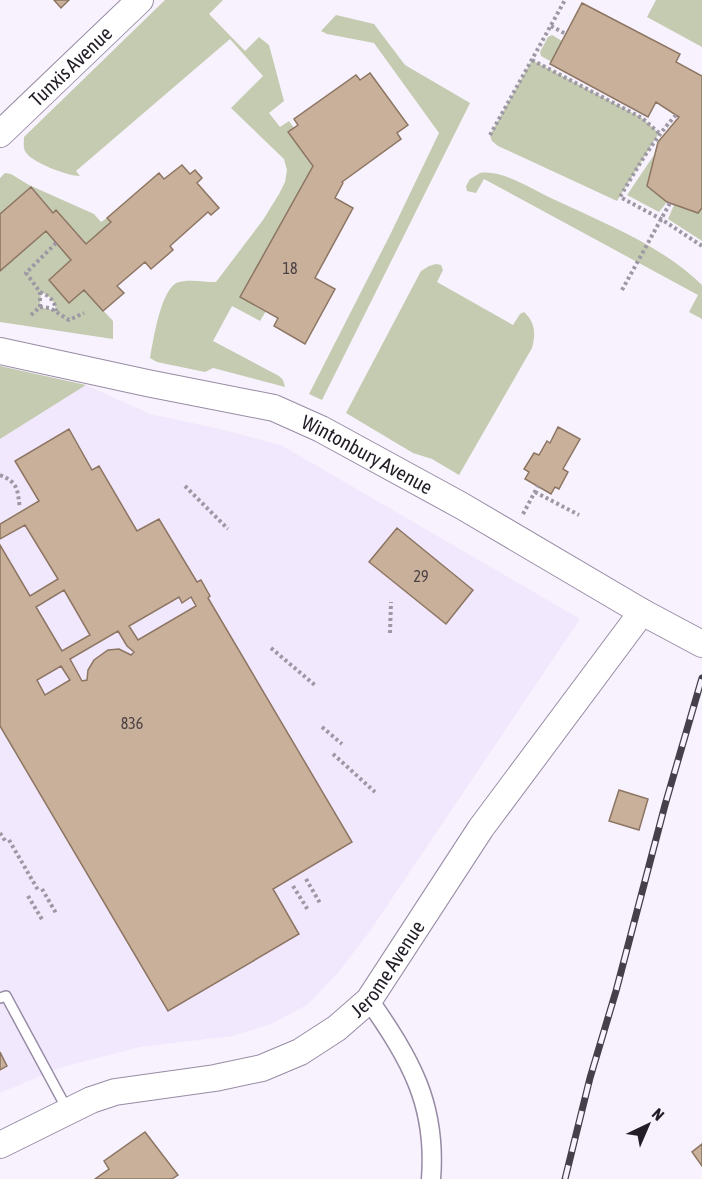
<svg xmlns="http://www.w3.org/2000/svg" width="702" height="1179" viewBox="0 0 702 1179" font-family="'Asap Condensed',sans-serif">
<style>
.built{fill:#f2e8fd}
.green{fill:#c4cbb1;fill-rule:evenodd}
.building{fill:#c9b09b;stroke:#8c7562;stroke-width:1.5;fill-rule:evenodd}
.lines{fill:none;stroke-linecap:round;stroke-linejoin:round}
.lane-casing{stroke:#988ba5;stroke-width:12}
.street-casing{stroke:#988ba5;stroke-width:21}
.secondary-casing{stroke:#988ba5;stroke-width:28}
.path{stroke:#9d98a3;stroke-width:4;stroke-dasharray:3 3;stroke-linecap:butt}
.lane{stroke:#fff;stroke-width:9}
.street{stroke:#fff;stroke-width:18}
.secondary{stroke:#fff;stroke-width:26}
.rail-casing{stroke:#45404a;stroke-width:7}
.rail{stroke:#f7f2fd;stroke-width:4.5;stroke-dasharray:14;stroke-linecap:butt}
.labels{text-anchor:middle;stroke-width:4.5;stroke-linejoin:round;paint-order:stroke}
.number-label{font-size:16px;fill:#4c4244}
.street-label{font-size:20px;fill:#221d27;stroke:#f7f2fd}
</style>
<rect width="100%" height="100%" fill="#f7f2fd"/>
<path class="built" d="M 86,385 L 150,414 L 216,428 L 281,445 L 580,619 L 370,931 L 337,974 L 307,1005 L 271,1024 L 233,1036 L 140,1047 L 62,1067 L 0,1093 L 0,439 Z"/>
<path class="green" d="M 165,0 L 223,0 L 209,14 L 245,51 L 259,37 L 269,45 L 284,101 L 269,113 L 280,127 L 289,121 L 294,128 L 288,132 L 313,166 L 241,297 L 266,311 L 260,321 L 232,306 L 213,341 L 279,376 L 283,380 L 285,387 L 213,368 L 205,372 L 157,362 L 150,358 C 153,342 161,286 179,282 C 190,279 205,282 216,282 L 263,220 L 279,194 L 285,182 L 287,170 L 284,159 L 231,108 L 263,76 L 230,39 L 76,171 L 80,176 C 68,176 30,162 25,151 C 23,147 24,141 24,137 Z
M 656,0 L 702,0 L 702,47 L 647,17 Z
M 336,15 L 374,24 L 405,65 L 470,103 L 322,400 L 309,394 L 390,235 L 439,133 L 374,43 L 327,34 L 321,31 Z
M 552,35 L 562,41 L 552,62 L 541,56 L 540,52 L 548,37 Z
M 532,60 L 642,118 L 659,133 L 617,201 L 498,146 L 492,141 L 490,135 Z
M 654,155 L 647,186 L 667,202 L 659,212 L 627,195 Z
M 5,173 L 11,174 L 29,185 L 94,214 L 101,222 L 107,218 L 111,222 L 86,244 L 56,210 L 53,212 L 31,187 L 0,214 L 0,178 Z
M 480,173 C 502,169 533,190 553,199 C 604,223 661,245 702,285 L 702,319 L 689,312 L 698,295 L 484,179 L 476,193 L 467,191 L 466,186 L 470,179 Z
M 674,205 L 697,213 L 702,208 L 702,241 L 668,219 Z
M 46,231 L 71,260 L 49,280 L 69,303 L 84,290 L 113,321 L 113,339 L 0,322 L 0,271 ZM 41,292 C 50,296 55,301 56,311 L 40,307 Z
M 436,264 L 441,265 L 443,270 L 437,282 L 513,325 L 520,314 L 524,312 C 535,322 536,334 532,348 L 459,475 L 432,459 L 413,453 L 346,413 L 421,271 L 429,266 Z
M 0,366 L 86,385 L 0,439 Z"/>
<path class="building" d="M 54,0 L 69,0 L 61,8 Z
M 582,3 L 680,54 L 676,62 L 702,76 L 702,208 L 698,213 L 667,202 L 647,186 L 658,142 L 679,117 L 656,102 L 648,117 L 550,64 Z
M 370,73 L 408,125 L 397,133 L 401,139 L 342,182 L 343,183 L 335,198 L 353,208 L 315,278 L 335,289 L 305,344 L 274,326 L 278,318 L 240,297 L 313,166 L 288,132 L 298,125 L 294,119 L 356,75 L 360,80 Z
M 182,165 L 190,174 L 195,170 L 202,178 L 197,183 L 219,208 L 211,215 L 208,212 L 170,246 L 173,250 L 151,269 L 145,262 L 117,286 L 124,293 L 103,311 L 84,290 L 69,303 L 49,280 L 71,260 L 46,231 L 0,271 L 0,214 L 31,187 L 53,213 L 56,210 L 86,244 L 111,222 L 107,218 L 159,173 L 164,179 Z
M 558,427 L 580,439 L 563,469 L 568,472 L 559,489 L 555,487 L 551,494 L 525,479 L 529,472 L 524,469 L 534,453 L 539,455 L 547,441 L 550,443 Z
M 69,429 L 92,470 L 99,466 L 137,531 L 159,519 L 197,582 L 201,580 L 210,596 L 208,598 L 352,842 L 273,889 L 299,934 L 168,1011 L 0,726 L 0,545 L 30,596 L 58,579 L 25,525 L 0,539 L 0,524 L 39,501 L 15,461 ZM 64,590 L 90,635 L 62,651 L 36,607 ZM 179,597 L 182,603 L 191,597 L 196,606 L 138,640 L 129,626 ZM 118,631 L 127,646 L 134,652 L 131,655 L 119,649 L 108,650 L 94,660 L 88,670 L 87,680 L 82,681 L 70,659 ZM 61,666 L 70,680 L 45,695 L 37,680 Z
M 397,528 L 473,590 L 446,624 L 369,562 Z
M 619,790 L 648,799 L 639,830 L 609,821 Z
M 0,1052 L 7,1066 L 0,1070 Z
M 145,1132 L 178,1175 L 172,1179 L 95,1179 L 109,1169 L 104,1161 Z
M 702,1144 L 702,1166 L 692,1152 Z"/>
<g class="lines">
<g class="lane-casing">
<path id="lane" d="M 0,998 L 6,996 L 67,1109"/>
</g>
<g class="street-casing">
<path id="street" d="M 369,1000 C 410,1059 437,1104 431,1179"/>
</g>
<g class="secondary-casing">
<g id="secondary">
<path id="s1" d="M 0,134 L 140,0"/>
<path id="s2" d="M 0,351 L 147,383 L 274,408 L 321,429 L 462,506 L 642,612 L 702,644"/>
<path id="s3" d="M 0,1145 L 91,1100 L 115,1092 L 215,1078 L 262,1068 L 300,1052 L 337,1028 L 369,1000 L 481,828 L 642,612"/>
</g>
</g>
<path class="path" d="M 551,26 L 566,34
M 532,60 L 642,118 L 659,133
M 676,115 C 653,140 637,168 620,197 L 661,219 L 702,246
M 490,135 L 565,0
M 622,290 L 670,203
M 40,292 C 50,296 55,301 56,311
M 40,307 L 50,308 L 69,320 L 84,313
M 31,315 L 40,307 L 40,292 L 26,273 L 56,243
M 0,475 C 20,483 17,492 20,508
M 185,486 L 228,529
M 535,492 L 579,515
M 523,514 L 538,486
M 390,633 L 391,602
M 271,648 L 316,686
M 322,727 L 342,744
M 333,754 L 375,792
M 0,833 L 6,842
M 9,840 L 38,890
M 306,879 L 320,903
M 293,886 L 308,910
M 42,889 L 56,913
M 28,896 L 43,921"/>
<use href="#lane" class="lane"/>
<use href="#street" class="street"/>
<use href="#secondary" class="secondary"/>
<g class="rail-casing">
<path id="rail" d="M 565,1179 L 590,1078 L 616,991 L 665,805 L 702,678"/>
</g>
<use href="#rail" class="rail"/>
</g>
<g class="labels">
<g class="number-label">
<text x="290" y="274">18</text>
<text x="421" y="582">29</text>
<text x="132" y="729">836</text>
</g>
<g class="street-label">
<text dy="7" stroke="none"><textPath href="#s1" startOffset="98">Tunxis Avenue</textPath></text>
<text dy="7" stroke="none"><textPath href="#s2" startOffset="384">Wintonbury Avenue</textPath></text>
<text dy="7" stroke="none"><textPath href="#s3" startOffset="440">Jerome Avenue</textPath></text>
</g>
</g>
<g transform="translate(648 1125) rotate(44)" stroke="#f7f2fd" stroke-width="4.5" paint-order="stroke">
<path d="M0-4.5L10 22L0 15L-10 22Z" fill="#221d27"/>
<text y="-9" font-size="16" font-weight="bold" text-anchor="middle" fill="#221d27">N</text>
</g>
</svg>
